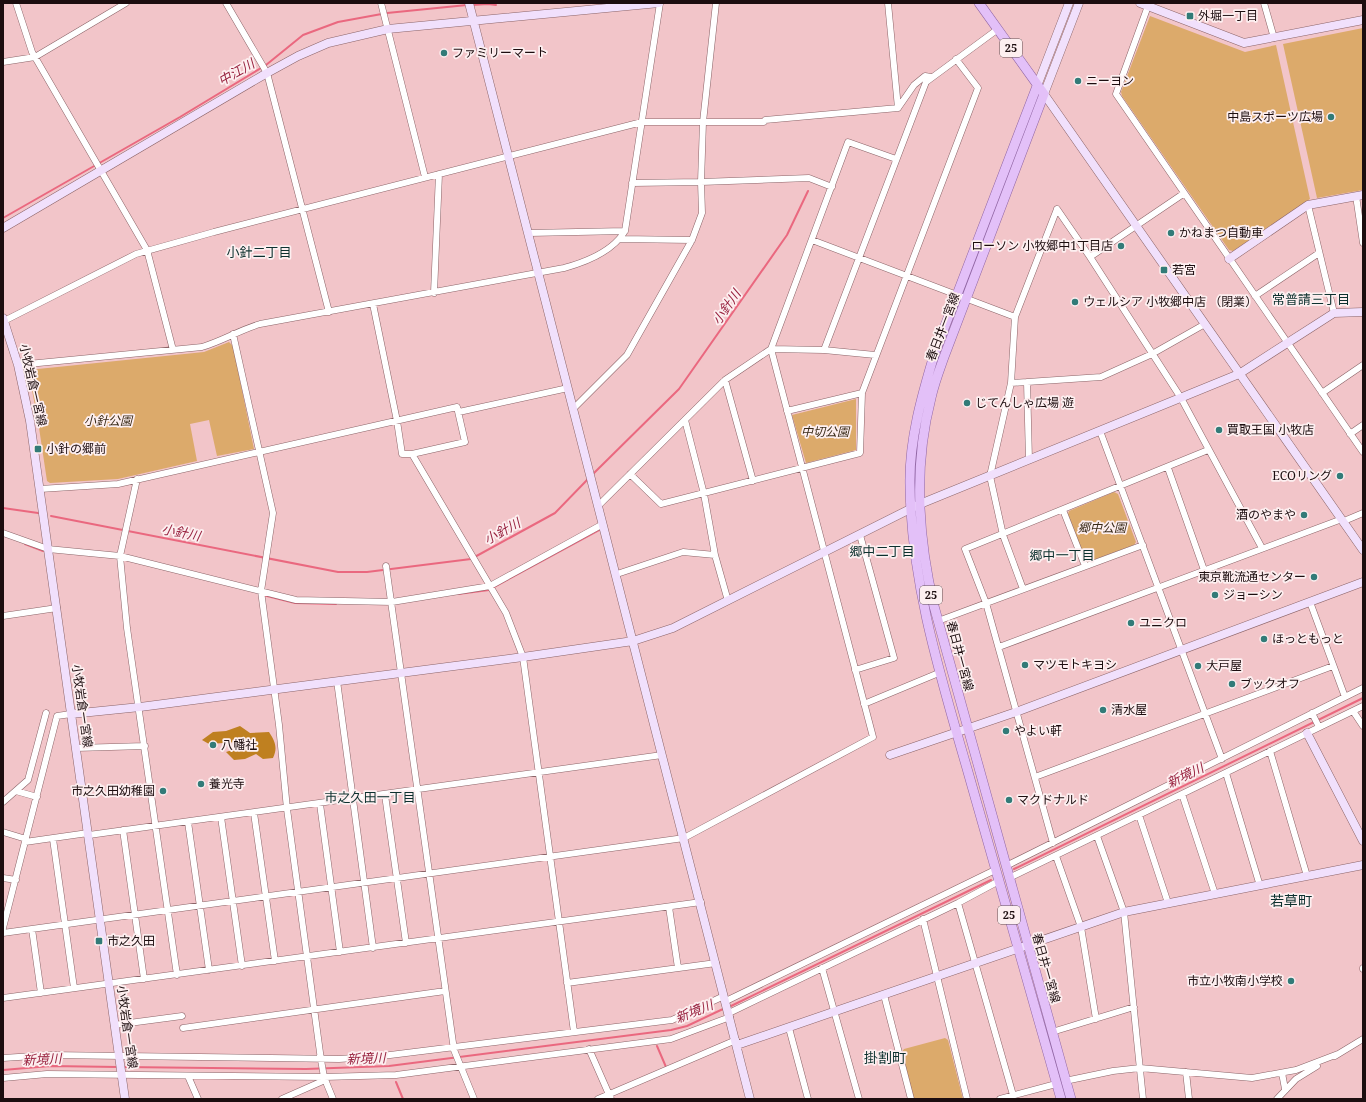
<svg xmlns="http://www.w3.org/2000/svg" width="1366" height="1102" viewBox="0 0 1366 1102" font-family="'Noto Serif','Noto Sans JP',serif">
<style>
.green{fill:#dcaa6b}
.forest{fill:#bf8020}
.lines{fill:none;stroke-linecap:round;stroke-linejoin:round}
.stream{stroke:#ea687f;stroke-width:2}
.street-casing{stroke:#8b6468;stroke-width:7}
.secondary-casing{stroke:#8b6468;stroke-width:9}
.primary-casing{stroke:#9166a4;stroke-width:10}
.street{stroke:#fff;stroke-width:6}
.secondary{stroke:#f1e0fc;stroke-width:8}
.primary{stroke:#e3c0f8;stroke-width:9}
.poi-dot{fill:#327b78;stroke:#fdeff0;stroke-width:1.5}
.labels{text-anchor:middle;stroke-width:3.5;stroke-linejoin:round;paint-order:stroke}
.shield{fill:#fdeff0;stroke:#605152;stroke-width:1}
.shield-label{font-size:11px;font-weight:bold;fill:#1c0d0f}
.poi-label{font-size:12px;fill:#1c0d0f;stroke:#fdeff0;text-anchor:start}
.street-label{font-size:12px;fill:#1c0d0f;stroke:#fdeff0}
.park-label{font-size:12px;font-style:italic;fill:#392a17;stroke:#fdeff0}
.water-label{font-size:13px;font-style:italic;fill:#98223f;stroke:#fdeff0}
.neighbourhood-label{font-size:13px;fill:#0c302e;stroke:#fdeff0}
.quarter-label{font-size:14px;fill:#0c302e;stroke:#fdeff0}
</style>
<rect width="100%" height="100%" fill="#f2c5c9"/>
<path class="green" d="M 1150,16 L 1245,52 L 1276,45 L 1310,199 L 1233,251 L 1229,250 L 1122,96 L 1121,92 Z
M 1363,28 L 1363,190 L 1317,198 L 1283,44 Z
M 229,342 L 233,346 L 254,449 L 217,456 L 209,420 L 190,424 L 197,461 L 118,479 L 50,483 L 47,481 L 38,421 L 28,370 L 204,352 Z
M 856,399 L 856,450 L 806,463 L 792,415 Z
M 1114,492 L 1118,494 L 1136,542 L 1134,545 L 1088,562 L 1085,560 L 1068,514 L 1069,511 Z
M 945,1038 L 948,1040 L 963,1099 L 914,1099 L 902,1052 L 904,1049 Z"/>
<path class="forest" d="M 240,726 L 250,733 L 269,732 C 275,741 278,748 273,758 L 263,759 L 256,754 L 245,759 L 234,760 L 226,752 L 238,748 L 238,742 L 209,744 L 202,740 L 213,732 L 226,731 Z"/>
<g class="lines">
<path class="stream" d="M 472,5 L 488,4 L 496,5
M 3,218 L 180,117 L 266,65 L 303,35 L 338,22 L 387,13 L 467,5
M 593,474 L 679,389 L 787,235 L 808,191
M 3,508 L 38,513
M 51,516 L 338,572 L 367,572 L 471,559 L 555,513 L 588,479
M 25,544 L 43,551
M 494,587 L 599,530
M 458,594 L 489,590
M 263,595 L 295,603 L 336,604
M 1014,869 L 1363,698
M 731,1006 L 991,880
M 657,1046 L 666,1067
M 122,1067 L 306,1069 L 389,1066 L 671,1030 L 687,1026 L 723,1009
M 3,1070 L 50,1066 L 118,1067
M 396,1082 L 403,1099"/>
<g class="street-casing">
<path id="street" d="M 16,3 L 32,52 L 147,250
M 226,3 L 267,73 L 329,312
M 381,3 L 425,177
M 1264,3 L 1274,38
M 1148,6 L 1116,94 L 1363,452
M 3,62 L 35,57 L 126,3
M 898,108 L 914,85 L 925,76 L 931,77
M 632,183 L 701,182 L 809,178 L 832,187
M 1356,196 L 1363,243
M 1308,205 L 1334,313
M 1057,209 L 1090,257 L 1181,398 L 1262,548
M 529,233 L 625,231
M 620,239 L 692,240
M 812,240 L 1015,317
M 147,250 L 173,350
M 1090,257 L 1183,194
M 434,293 L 439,174
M 1255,296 L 1319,253
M 373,304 L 397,421 L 402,454 L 412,454 L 506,613 L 523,657 L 574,1032
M 4,321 L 136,254 L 214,232 L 642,122 L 764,122 L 765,120 L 898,108 L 888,3
M 233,334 L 273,513 L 261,591 L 279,725 L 287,809 L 321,1060 L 324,1077 L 333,1099
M 824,350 L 926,82 L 998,29
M 18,365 L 202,347 C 222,341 240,330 260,324 L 564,268 C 586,262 613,251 625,231 L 660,3
M 725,380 L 753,481
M 1027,382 L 1029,460
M 1011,383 L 1101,377 L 1152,354 L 1205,324
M 1322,393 L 1363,365
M 573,409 L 627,355 L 692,240 L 702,213 L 701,182 L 703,122 L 716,3
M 787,411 L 862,393
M 459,412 L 568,388
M 685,420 L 704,494 L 715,555 L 728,601
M 1100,431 L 1222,759
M 1350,434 L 1363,425
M 1168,468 L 1204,570
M 630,474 L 661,504 L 860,453 L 862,393 L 978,88 L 956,59
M 137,479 L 120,556 L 127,628 L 177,975
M 40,489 L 118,484 L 457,407 L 465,442 L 412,454
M 599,505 L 725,380 L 771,349 L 824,350 L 875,355
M 1063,510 L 1085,566
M 1344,521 L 1363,513
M 3,533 L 48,549 L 120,556 L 296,600 L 392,602 L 490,586 L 603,524
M 386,566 L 454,1050 L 474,1099
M 617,574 L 683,552 L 715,555
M 1023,589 L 1003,535 L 990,476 L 1011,383 L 1015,317 L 1057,209
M 1310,602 L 1345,697
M 3,616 L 57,608
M 938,621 L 1143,545
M 999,647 L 1342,519
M 855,670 L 894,658 L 860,535
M 337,681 L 373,948
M 864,704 L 941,672
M 1353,711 L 1363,726
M 1312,713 L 1319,727
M 76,748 L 145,746
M 1270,751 L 1307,876
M 1226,773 L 1260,886
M 1035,777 L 1333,666
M 16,791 L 37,797
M 1182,794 L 1215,894
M 385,795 L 406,943
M 3,802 L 28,780 L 46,713
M 320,804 L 340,952
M 254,813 L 275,961
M 1139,815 L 1168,903
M 221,817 L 242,966
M 188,822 L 209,970
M 123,830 L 144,979
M 3,832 L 26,839
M 89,835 L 662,755
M 1097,836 L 1124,912 L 1143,1099
M 53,839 L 74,988
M 25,842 L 88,833
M 1053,843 L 986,603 L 965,549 L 1208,450
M 1056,856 L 1081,927 L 1096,1019
M 1006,866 L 1363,688
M 3,878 L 16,880
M 1009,878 L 1363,706
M 958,903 L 1013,1095
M 669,907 L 678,968
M 923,919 L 967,1099
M 3,928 L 57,716 L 71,714
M 32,929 L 41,993
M 3,933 L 684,838 L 873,737 L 771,349 L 848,142 L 896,159
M 822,968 L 859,1099
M 1363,968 L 1363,969
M 567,983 L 716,963
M 884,995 L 911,1099
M 3,998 L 701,902
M 726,1001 L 995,870
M 729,1013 L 958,903 L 999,881
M 114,1025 L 182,1016
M 183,1028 L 445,991
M 789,1028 L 808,1099
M 1052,1032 L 1134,1007
M 589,1049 L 611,1099
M 1335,1056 L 1363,1039
M 3,1058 L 49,1055 L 339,1059 L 382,1056 L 672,1020 L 724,996
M 1186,1072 L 1189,1099
M 1282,1073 L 1285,1089
M 188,1076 L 198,1099
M 3,1078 L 47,1074 L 324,1077 L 396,1075 L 671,1039 L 730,1017
M 1065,1081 L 1113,1071 L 1140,1068 L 1252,1078 L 1296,1070 L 1338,1054
M 282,1099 L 325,1080
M 598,1099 L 736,1040
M 1000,1099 L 1056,1084
M 1277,1099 L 1296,1079 L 1317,1066"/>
</g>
<g class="secondary-casing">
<path id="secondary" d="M 469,3 L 750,1099
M 1079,3 L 1044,94 L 1363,550
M 1140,3 L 1244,43 L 1363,20
M 1037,86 L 1069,3
M 3,228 L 267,73 L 298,56 L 328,43 L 388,29 L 659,3
M 1229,259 L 1308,205 L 1363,195
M 3,318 L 18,365 L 30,421 L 125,1099
M 71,714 L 140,707 L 523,657 L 633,641 L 673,628 L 920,504 L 1239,374 L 1334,313 L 1363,312
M 1307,733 L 1363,841
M 890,755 L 1016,712 L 1363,582
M 737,1045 L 1124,912 L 1363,865"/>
</g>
<g class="primary-casing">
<path id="primary" d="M 979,3 L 1044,94 L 944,357 C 939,371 934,384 931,398 C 913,467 918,538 934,606 L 1071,1099
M 1037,86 L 935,352 C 922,395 909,440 910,485 C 911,583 941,678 968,772 C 998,881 1029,990 1061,1099"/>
</g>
<use href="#street" class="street"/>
<use href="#secondary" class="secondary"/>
<use href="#primary" class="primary"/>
</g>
<g class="poi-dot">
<rect x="1186" y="12" width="8" height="8" rx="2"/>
<circle cx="444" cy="53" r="4"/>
<circle cx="1078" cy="81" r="4"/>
<circle cx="1331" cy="117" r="4"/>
<circle cx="1171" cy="233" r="4"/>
<circle cx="1121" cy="246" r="4"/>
<rect x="1160" y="266" width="8" height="8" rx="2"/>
<circle cx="1075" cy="302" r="4"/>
<circle cx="967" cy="403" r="4"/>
<circle cx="1219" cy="430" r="4"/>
<rect x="34" y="445" width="8" height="8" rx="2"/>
<circle cx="1340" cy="476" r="4"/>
<circle cx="1304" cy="515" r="4"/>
<circle cx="1314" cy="577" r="4"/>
<circle cx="1215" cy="595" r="4"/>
<circle cx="1131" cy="623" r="4"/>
<circle cx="1264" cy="639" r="4"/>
<circle cx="1025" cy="665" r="4"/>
<circle cx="1198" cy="666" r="4"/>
<circle cx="1232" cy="684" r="4"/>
<circle cx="1103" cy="710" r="4"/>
<circle cx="1006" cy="731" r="4"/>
<circle cx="213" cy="745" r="4"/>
<circle cx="201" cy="784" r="4"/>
<circle cx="163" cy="791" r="4"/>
<circle cx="1009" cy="800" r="4"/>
<rect x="95" y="937" width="8" height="8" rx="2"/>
<circle cx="1291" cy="981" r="4"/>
</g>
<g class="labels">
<g class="shield">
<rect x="1000" y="39" width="22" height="18" rx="3"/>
<rect x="920" y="586" width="22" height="18" rx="3"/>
<rect x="998" y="906" width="22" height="18" rx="3"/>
</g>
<g class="shield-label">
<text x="1011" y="52">25</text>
<text x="931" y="599">25</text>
<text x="1009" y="919">25</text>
</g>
<g class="poi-label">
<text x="1198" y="20">外堀一丁目</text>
<text x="452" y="57">ファミリーマート</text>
<text x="1086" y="85">ニーヨン</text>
<text x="1323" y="121" text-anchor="end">中島スポーツ広場</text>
<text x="1179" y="237">かねまつ自動車</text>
<text x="1113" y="250" text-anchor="end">ローソン 小牧郷中1丁目店</text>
<text x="1172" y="274">若宮</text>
<text x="1083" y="306">ウェルシア 小牧郷中店 （閉業）</text>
<text x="975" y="407">じてんしゃ広場 遊</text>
<text x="1227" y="434">買取王国 小牧店</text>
<text x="46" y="453">小針の郷前</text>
<text x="1332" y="480" text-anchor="end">ECOリング</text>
<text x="1296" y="519" text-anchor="end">酒のやまや</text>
<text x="1306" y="581" text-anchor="end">東京靴流通センター</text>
<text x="1223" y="599">ジョーシン</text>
<text x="1139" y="627">ユニクロ</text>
<text x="1272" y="643">ほっともっと</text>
<text x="1033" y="669">マツモトキヨシ</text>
<text x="1206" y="670">大戸屋</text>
<text x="1240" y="688">ブックオフ</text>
<text x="1111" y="714">清水屋</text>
<text x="1014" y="735">やよい軒</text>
<text x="221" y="749">八幡社</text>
<text x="209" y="788">養光寺</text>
<text x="155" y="795" text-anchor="end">市之久田幼稚園</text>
<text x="1017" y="804">マクドナルド</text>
<text x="107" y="945">市之久田</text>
<text x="1283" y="985" text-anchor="end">市立小牧南小学校</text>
</g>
<g class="street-label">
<text transform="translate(943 327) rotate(-69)" y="4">春日井一宮線</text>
<text transform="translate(33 385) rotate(77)" y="4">小牧岩倉一宮線</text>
<text transform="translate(960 656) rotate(75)" y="4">春日井一宮線</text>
<text transform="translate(82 706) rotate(82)" y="4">小牧岩倉一宮線</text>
<text transform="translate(1046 968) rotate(74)" y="4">春日井一宮線</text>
<text transform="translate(127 1027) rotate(82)" y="4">小牧岩倉一宮線</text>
</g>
<g class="park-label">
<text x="108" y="425">小針公園</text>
<text x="825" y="436">中切公園</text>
<text x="1102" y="532">郷中公園</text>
</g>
<g class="water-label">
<text transform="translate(236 72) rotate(-30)" y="5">中江川</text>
<text transform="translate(726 307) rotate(-55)" y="5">小針川</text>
<text transform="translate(502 531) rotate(-29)" y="5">小針川</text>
<text transform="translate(181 532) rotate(11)" y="5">小針川</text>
<text transform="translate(1185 775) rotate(-26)" y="5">新境川</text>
<text transform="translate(694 1011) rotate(-22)" y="5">新境川</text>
<text transform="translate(366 1058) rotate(-2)" y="5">新境川</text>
<text transform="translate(42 1059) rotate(-3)" y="5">新境川</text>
</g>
<g class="neighbourhood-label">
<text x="259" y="257">小針二丁目</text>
<text x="1311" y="304">常普請三丁目</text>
<text x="882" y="556">郷中二丁目</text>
<text x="1062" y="560">郷中一丁目</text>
<text x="370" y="802">市之久田一丁目</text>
</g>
<g class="quarter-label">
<text x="1291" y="906">若草町</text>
<text x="885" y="1063">掛割町</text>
</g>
</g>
<rect width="1366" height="1102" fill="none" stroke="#1c0d0f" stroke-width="8"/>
</svg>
